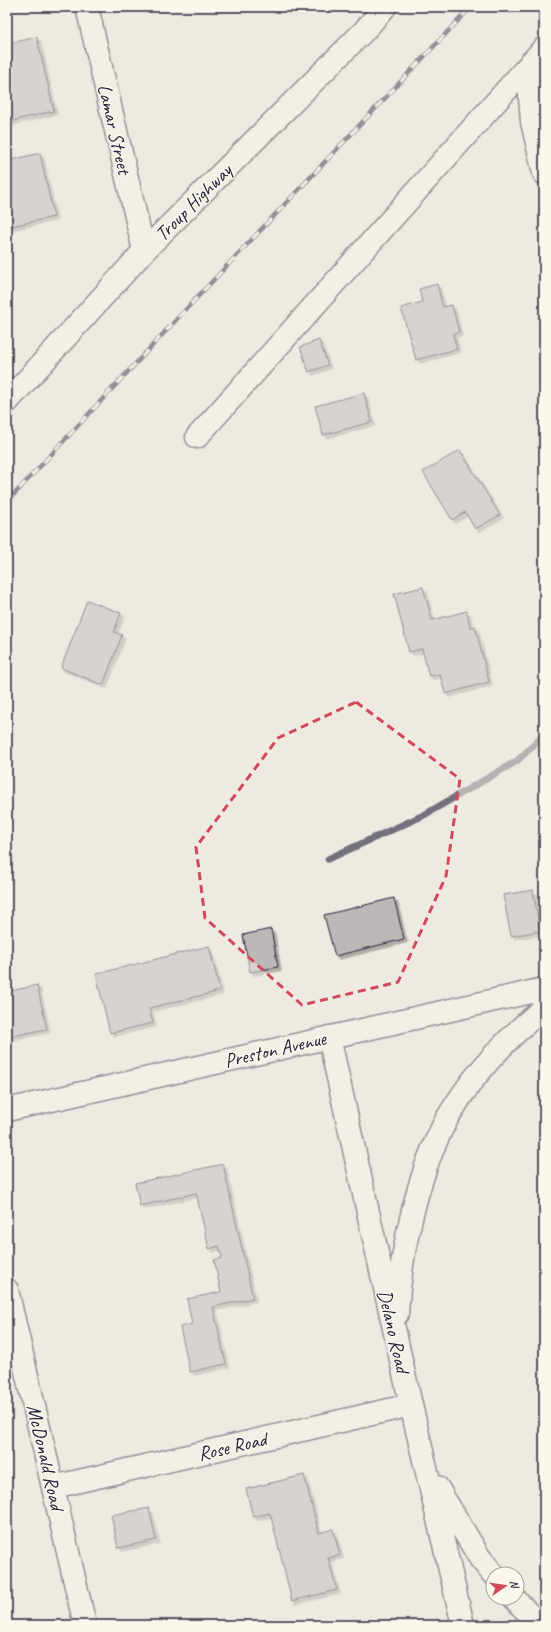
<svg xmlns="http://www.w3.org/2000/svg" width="551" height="1632" viewBox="0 0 551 1632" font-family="Caveat,sans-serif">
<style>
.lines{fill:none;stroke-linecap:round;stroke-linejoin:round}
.stream{stroke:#716f7c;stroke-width:7}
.building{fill:#bcb8b8;stroke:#22223b;filter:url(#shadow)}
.minor-casing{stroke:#22223b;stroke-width:25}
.major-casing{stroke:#22223b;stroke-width:25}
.minor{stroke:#fbf7ec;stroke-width:22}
.major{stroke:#fbf7ec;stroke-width:22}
.rail-casing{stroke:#22223b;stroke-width:4.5}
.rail{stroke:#fbf7ec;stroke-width:3;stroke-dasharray:9;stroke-linecap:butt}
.marked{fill:none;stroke:#d1495b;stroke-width:3;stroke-dasharray:8 5;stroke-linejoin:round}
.labels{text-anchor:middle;stroke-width:3;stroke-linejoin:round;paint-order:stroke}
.street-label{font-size:20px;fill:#22223b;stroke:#fbf7ec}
</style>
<defs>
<filter id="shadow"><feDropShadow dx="3.5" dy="3.5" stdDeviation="0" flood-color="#0004"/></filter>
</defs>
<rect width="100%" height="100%" fill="#eeeae2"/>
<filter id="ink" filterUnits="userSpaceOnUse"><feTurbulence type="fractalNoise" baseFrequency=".025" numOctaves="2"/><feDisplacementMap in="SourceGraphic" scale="8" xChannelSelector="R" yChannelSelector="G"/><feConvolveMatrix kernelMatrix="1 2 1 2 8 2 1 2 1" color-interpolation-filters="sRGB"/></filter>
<g filter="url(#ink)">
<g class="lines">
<path class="stream" d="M 328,859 L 424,815 L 517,761 L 544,735"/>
</g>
<path class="building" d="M 37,37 L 54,111 L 7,122 L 7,44 Z
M 40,153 L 54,217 L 7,227 L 7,161 Z
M 437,284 L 443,307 L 452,305 L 459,332 L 453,334 L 457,349 L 416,360 L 401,308 L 422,302 L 419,289 Z
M 319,340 L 328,365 L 309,372 L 300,347 Z
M 364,393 L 372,422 L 323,435 L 315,406 Z
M 460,450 L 500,515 L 475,529 L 465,512 L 452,520 L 423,472 Z
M 423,587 L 432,620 L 467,611 L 470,627 L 475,626 L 489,682 L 445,694 L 440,674 L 429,676 L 422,649 L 409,652 L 394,594 Z
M 87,600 L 121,613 L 114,632 L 122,635 L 103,685 L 61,668 Z
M 533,890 L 540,931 L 511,936 L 503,895 Z
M 394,898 L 404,939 L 335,956 L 324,915 Z
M 271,929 L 278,967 L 250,972 L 243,935 Z
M 209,946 L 220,991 L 149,1008 L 153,1023 L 110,1033 L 96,974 Z
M 37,985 L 47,1029 L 7,1037 L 7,992 Z
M 223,1164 L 253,1298 L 213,1307 L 226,1364 L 190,1372 L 180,1327 L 192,1324 L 187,1299 L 221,1292 L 214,1260 L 222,1258 L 219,1246 L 209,1249 L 196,1193 L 140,1206 L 135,1183 Z
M 304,1475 L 319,1533 L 333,1529 L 340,1555 L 328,1558 L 337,1590 L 292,1601 L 270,1513 L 253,1517 L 246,1489 Z
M 149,1508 L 156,1540 L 118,1548 L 111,1515 Z"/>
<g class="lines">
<g class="minor-casing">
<path id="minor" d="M 87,7 L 144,251
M 531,62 L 530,97 L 532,122 L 544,173
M 197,437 L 544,48
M 329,1037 L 411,1405 L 463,1625
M 7,1110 L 544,989
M 7,1290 L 85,1625
M 397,1314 C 400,1254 418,1170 448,1117 C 472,1076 507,1038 544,1008
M 53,1487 L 411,1405
M 437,1487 L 480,1558 L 493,1574
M 514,1598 L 539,1625"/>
</g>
<g class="major-casing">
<path id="major" d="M 7,402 L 144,251 L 364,31 L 385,7"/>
</g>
<use href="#minor" class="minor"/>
<use href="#major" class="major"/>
<g class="rail-casing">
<path id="rail" d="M 7,502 L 189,306 L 471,7"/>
</g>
<use href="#rail" class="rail"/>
</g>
</g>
<path d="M0 0H551V1632H0ZM 356,702 L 460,779 L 446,876 L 398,982 L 302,1005 L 205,918 L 196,847 L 278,738 Z" fill="#eeeae2" fill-opacity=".55" fill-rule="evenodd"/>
<path class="marked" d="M 356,702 L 460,779 L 446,876 L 398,982 L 302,1005 L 205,918 L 196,847 L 278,738 Z"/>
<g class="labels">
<g class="street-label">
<text transform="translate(115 129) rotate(77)" y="7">Lamar Street</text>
<text transform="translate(193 202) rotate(-45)" y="7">Troup Highway</text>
<text transform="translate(275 1049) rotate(-13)" y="7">Preston Avenue</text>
<text transform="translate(394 1331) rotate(77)" y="7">Delano Road</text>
<text transform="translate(232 1446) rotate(-13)" y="7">Rose Road</text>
<text transform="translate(46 1457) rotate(77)" y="7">McDonald Road</text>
</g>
</g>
<rect width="551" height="1632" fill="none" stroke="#fbf7ec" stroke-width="24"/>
<rect x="12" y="12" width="527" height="1608" fill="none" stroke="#22223b" stroke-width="1.5" filter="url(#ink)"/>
<g transform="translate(505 1586) rotate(77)"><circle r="19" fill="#fbf7ec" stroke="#a4a2a5"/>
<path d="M0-3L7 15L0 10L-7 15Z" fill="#d1495b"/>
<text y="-6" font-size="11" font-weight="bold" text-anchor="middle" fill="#22223b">N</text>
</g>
</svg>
